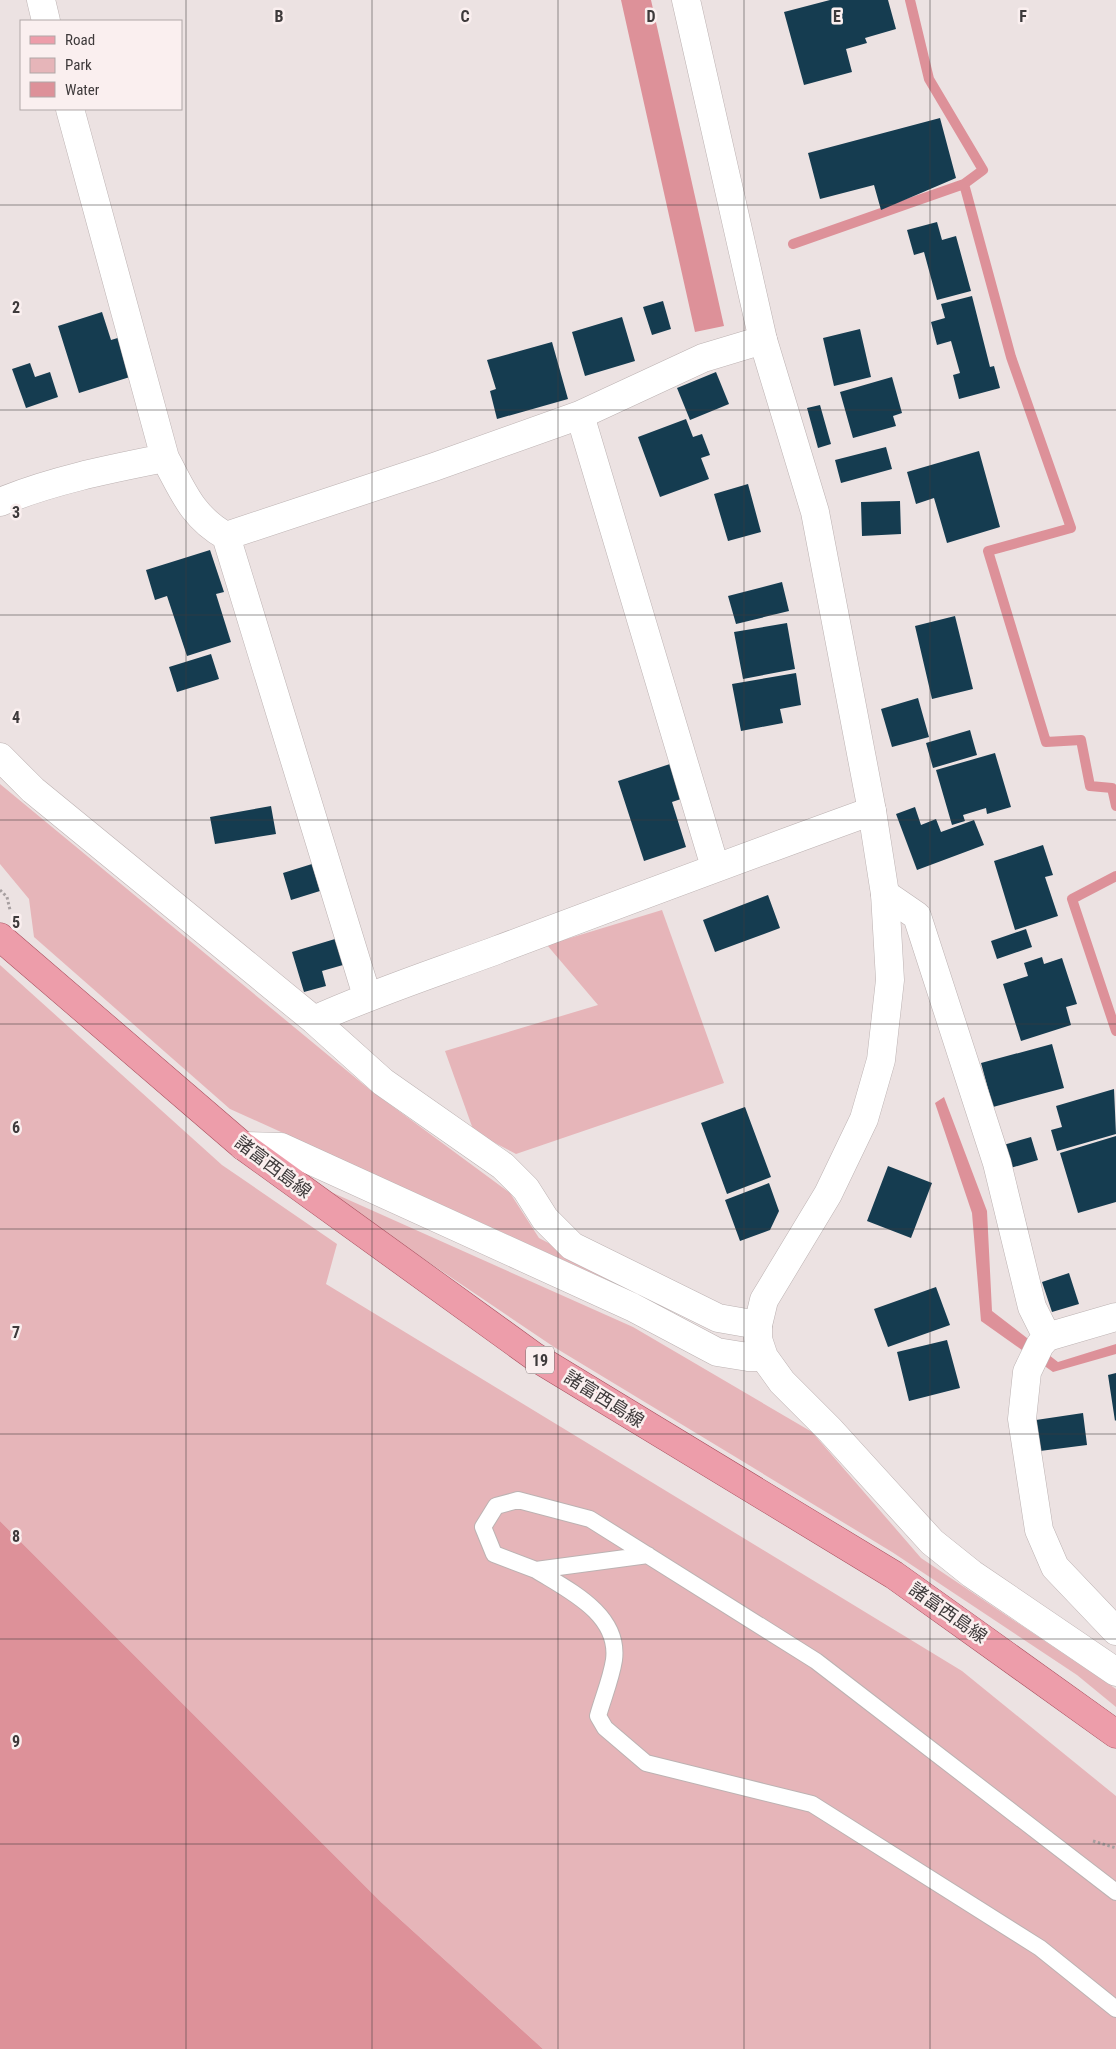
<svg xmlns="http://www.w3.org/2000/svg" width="1116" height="2049" viewBox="0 0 1116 2049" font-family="'Roboto Condensed','Noto Sans JP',sans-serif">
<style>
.green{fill:#e6b5b9}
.water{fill:#dd9199}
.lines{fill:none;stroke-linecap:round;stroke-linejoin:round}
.stream{stroke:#dd9199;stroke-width:10}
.building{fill:#153c50}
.service-casing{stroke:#bcb2b2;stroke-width:18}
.minor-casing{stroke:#bcb2b2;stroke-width:29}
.tertiary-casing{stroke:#bcb2b2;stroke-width:29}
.primary-casing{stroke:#a8505f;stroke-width:29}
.path{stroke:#a79fa0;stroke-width:3;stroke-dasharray:2.5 2.5;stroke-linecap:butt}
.service{stroke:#fff;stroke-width:16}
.minor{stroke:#fff;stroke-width:28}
.tertiary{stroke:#fff;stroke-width:28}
.primary{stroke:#ed9daa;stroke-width:28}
.grid{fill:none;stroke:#3e3a3b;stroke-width:1;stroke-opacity:0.55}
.labels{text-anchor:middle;stroke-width:5;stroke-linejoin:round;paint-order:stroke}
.shield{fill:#faefef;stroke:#767071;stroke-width:1}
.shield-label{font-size:16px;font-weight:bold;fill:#3e3a3b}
.street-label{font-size:18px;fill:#3e3a3b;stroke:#faefef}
.grid-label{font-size:16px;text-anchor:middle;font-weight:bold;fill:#3e3a3b;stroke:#faefef;stroke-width:5;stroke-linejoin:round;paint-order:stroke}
</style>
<rect width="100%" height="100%" fill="#ece2e2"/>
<path class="green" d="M 0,784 L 369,1089 L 510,1193 L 539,1238 L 687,1316 L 230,1109 L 34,937 L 29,899 L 0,864 Z
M 662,910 L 724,1083 L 516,1154 L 474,1132 L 445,1051 L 598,1005 L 547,945 Z
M 0,965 L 222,1165 L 337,1244 L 326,1284 L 962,1671 L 1116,1796 L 1116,2049 L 543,2049 L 382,1903 L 0,1521 Z
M 313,1184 L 633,1327 L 812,1432 L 921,1558 L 1116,1689 L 1116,1707 L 1077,1675 L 892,1552 L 554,1347 Z"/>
<path class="water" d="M 621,0 L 651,0 L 724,326 L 695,332 Z
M 944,1097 L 987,1211 L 992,1311 L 1058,1362 L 1116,1344 L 1116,1354 L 1053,1372 L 981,1321 L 972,1213 L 935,1103 Z
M 0,1521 L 382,1903 L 543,2049 L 0,2049 Z"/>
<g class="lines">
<path class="stream" d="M 910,0 L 929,79 L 983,170 L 964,184
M 793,244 L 964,184 L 1011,357 L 1071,528 L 988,551 L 1046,742 L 1081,740 L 1090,786 L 1112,788 L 1116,806
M 1116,876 L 1072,899 L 1116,1031"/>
</g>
<path class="building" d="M 830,0 L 888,0 L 896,29 L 865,38 L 867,43 L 846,49 L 852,72 L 804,85 L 784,12 Z
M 940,118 L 956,178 L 881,210 L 874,185 L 820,199 L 808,153 Z
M 937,222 L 942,240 L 956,236 L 971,291 L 937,300 L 924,252 L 914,255 L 907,230 Z
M 972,296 L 990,367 L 994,366 L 1000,388 L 959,399 L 953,375 L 960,373 L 951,341 L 937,345 L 931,322 L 945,318 L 941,304 Z
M 663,301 L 671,329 L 652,335 L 643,307 Z
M 102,312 L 111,340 L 121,337 L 133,376 L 79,393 L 58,326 Z
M 622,317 L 635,361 L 585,376 L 572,332 Z
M 860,329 L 871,377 L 834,386 L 823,338 Z
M 552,342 L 568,399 L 497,419 L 490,391 L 496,389 L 487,360 Z
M 30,363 L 35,377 L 50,372 L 58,397 L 26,408 L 12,369 Z
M 716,372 L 729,404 L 690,420 L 677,388 Z
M 892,377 L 902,413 L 893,416 L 896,426 L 853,438 L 840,392 Z
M 820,405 L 831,444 L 818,448 L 807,408 Z
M 686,419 L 693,437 L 702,434 L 710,455 L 701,458 L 709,479 L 660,497 L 638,437 Z
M 886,447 L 892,469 L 841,483 L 835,460 Z
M 979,451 L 1000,527 L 947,543 L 934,498 L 916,504 L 907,472 Z
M 748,484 L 761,532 L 728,541 L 714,494 Z
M 900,501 L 901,534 L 862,536 L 861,502 Z
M 210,550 L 224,592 L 216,594 L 231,642 L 187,656 L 167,596 L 155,600 L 146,570 Z
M 782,582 L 789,611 L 736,624 L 728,596 Z
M 955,616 L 973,689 L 932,699 L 915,626 Z
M 787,623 L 795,669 L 743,679 L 734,632 Z
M 211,654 L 219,679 L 177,692 L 169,667 Z
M 796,673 L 801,705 L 780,709 L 783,723 L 741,731 L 732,684 Z
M 918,698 L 929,737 L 892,747 L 881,709 Z
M 970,730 L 977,755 L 933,768 L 926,743 Z
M 995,753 L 1011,807 L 987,814 L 986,808 L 963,815 L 965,821 L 952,825 L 936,770 Z
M 670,764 L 681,799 L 672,802 L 686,847 L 644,861 L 618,781 Z
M 271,806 L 276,834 L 215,844 L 210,817 Z
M 915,807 L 921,825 L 936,819 L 941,832 L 974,820 L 984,845 L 917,870 L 896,814 Z
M 1043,845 L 1053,875 L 1045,877 L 1058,916 L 1015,930 L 994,861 Z
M 312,864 L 320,891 L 291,900 L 283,873 Z
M 768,895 L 780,928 L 715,952 L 703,920 Z
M 1026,929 L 1032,947 L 997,959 L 991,941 Z
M 335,939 L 343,965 L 322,971 L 326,986 L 304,992 L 292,952 Z
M 1042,957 L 1044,964 L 1062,958 L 1077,1004 L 1066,1007 L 1071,1025 L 1021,1041 L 1003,984 L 1028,976 L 1024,963 Z
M 1052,1044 L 1064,1088 L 993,1107 L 981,1063 Z
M 1114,1089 L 1116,1134 L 1057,1151 L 1051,1130 L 1062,1127 L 1056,1106 Z
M 745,1107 L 771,1177 L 727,1194 L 701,1123 Z
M 1116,1136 L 1116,1202 L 1078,1213 L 1060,1153 Z
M 1031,1137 L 1038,1160 L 1007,1169 L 1000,1146 Z
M 888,1166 L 932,1183 L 911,1238 L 867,1221 Z
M 769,1183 L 779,1211 L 770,1230 L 740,1241 L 725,1200 Z
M 1069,1273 L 1079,1304 L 1052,1312 L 1042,1282 Z
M 936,1287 L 950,1325 L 888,1347 L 874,1309 Z
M 947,1340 L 960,1388 L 909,1401 L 897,1352 Z
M 1116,1373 L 1116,1420 L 1115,1421 L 1108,1375 Z
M 1083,1413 L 1087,1445 L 1040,1451 L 1036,1420 Z"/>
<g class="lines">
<g class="service-casing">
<path id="service" d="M 648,1555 L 536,1570 L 494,1554 L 483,1527 L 496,1506 L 518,1500 L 590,1519 L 816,1661 L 1116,1892
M 536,1570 C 568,1590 620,1614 614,1660 C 611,1679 603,1698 598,1716 L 605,1728 L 646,1763 L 812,1804 L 1040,1948 L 1116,2009"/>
</g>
<g class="minor-casing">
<path id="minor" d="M 41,0 L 46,21
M 70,109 L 165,458 C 183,491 192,517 226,536 L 367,996
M 580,415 L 715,867
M 0,502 C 53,480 110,469 165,458
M 226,536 L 434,467 L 580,415 L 703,358 L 763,340
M 0,757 L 33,790 L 314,1020 L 383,1082 L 503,1166 L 526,1189 L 545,1219 L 572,1246 L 718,1318 L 758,1325 L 758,1339 L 764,1357 L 782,1382 L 830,1430 L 932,1542 L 972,1574 L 1116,1672
M 885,894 L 917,916 L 997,1163 L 1032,1307 L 1047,1337
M 314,1020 C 373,993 435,973 497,950 C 622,903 747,856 872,811
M 243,1146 L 281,1147 L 632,1307 L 717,1352 L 748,1357 L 764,1357
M 1116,1317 L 1047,1337 L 1040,1345 L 1027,1372 L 1022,1419 L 1039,1530 L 1055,1567 L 1116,1631"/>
</g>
<g class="tertiary-casing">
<path id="tertiary" d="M 686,0 L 763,340 L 815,512 L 872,811 L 885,894 L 890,980 L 881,1060 L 864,1119 L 828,1194 L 764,1300 L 758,1325"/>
</g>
<g class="primary-casing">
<path id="primary" d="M 0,937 L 243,1146 L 535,1357 L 894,1575 L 1116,1734"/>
</g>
<path class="path" d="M 0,890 L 7,897 L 10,910
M 1093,1841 L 1116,1848"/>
<use href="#service" class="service"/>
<use href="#minor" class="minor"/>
<use href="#tertiary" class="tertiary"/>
<use href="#primary" class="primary"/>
</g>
<path class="grid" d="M 186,0 L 186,2049M 372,0 L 372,2049M 558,0 L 558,2049M 744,0 L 744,2049M 930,0 L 930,2049M 0,205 L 1116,205M 0,410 L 1116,410M 0,615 L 1116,615M 0,820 L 1116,820M 0,1024 L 1116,1024M 0,1229 L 1116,1229M 0,1434 L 1116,1434M 0,1639 L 1116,1639M 0,1844 L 1116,1844"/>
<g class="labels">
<rect class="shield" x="526" y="1346.5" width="28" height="27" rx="4"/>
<g class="shield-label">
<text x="540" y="1366">19</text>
</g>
<g class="street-label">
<text transform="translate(273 1167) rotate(37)" y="6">諸富西島線</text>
<text transform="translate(604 1399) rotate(32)" y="6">諸富西島線</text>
<text transform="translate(948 1613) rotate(35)" y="6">諸富西島線</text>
</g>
</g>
<g class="grid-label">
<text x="279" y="22">B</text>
<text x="465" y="22">C</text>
<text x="651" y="22">D</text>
<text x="837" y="22">E</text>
<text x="1023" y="22">F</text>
<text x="16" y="313">2</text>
<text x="16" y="518">3</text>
<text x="16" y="723">4</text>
<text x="16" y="928">5</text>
<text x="16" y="1133">6</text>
<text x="16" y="1338">7</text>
<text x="16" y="1542">8</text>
<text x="16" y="1747">9</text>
</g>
<rect x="20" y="20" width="162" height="90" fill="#faefef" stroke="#afa7a7"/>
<rect x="30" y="36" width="25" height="8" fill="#ed9daa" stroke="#afa7a7"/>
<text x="65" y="45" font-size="15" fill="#3e3a3b">Road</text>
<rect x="30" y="58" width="25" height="15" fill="#e6b5b9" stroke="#afa7a7"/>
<text x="65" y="70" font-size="15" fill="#3e3a3b">Park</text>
<rect x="30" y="82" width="25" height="15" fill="#dd9199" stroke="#afa7a7"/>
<text x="65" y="95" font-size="15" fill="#3e3a3b">Water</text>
</svg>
